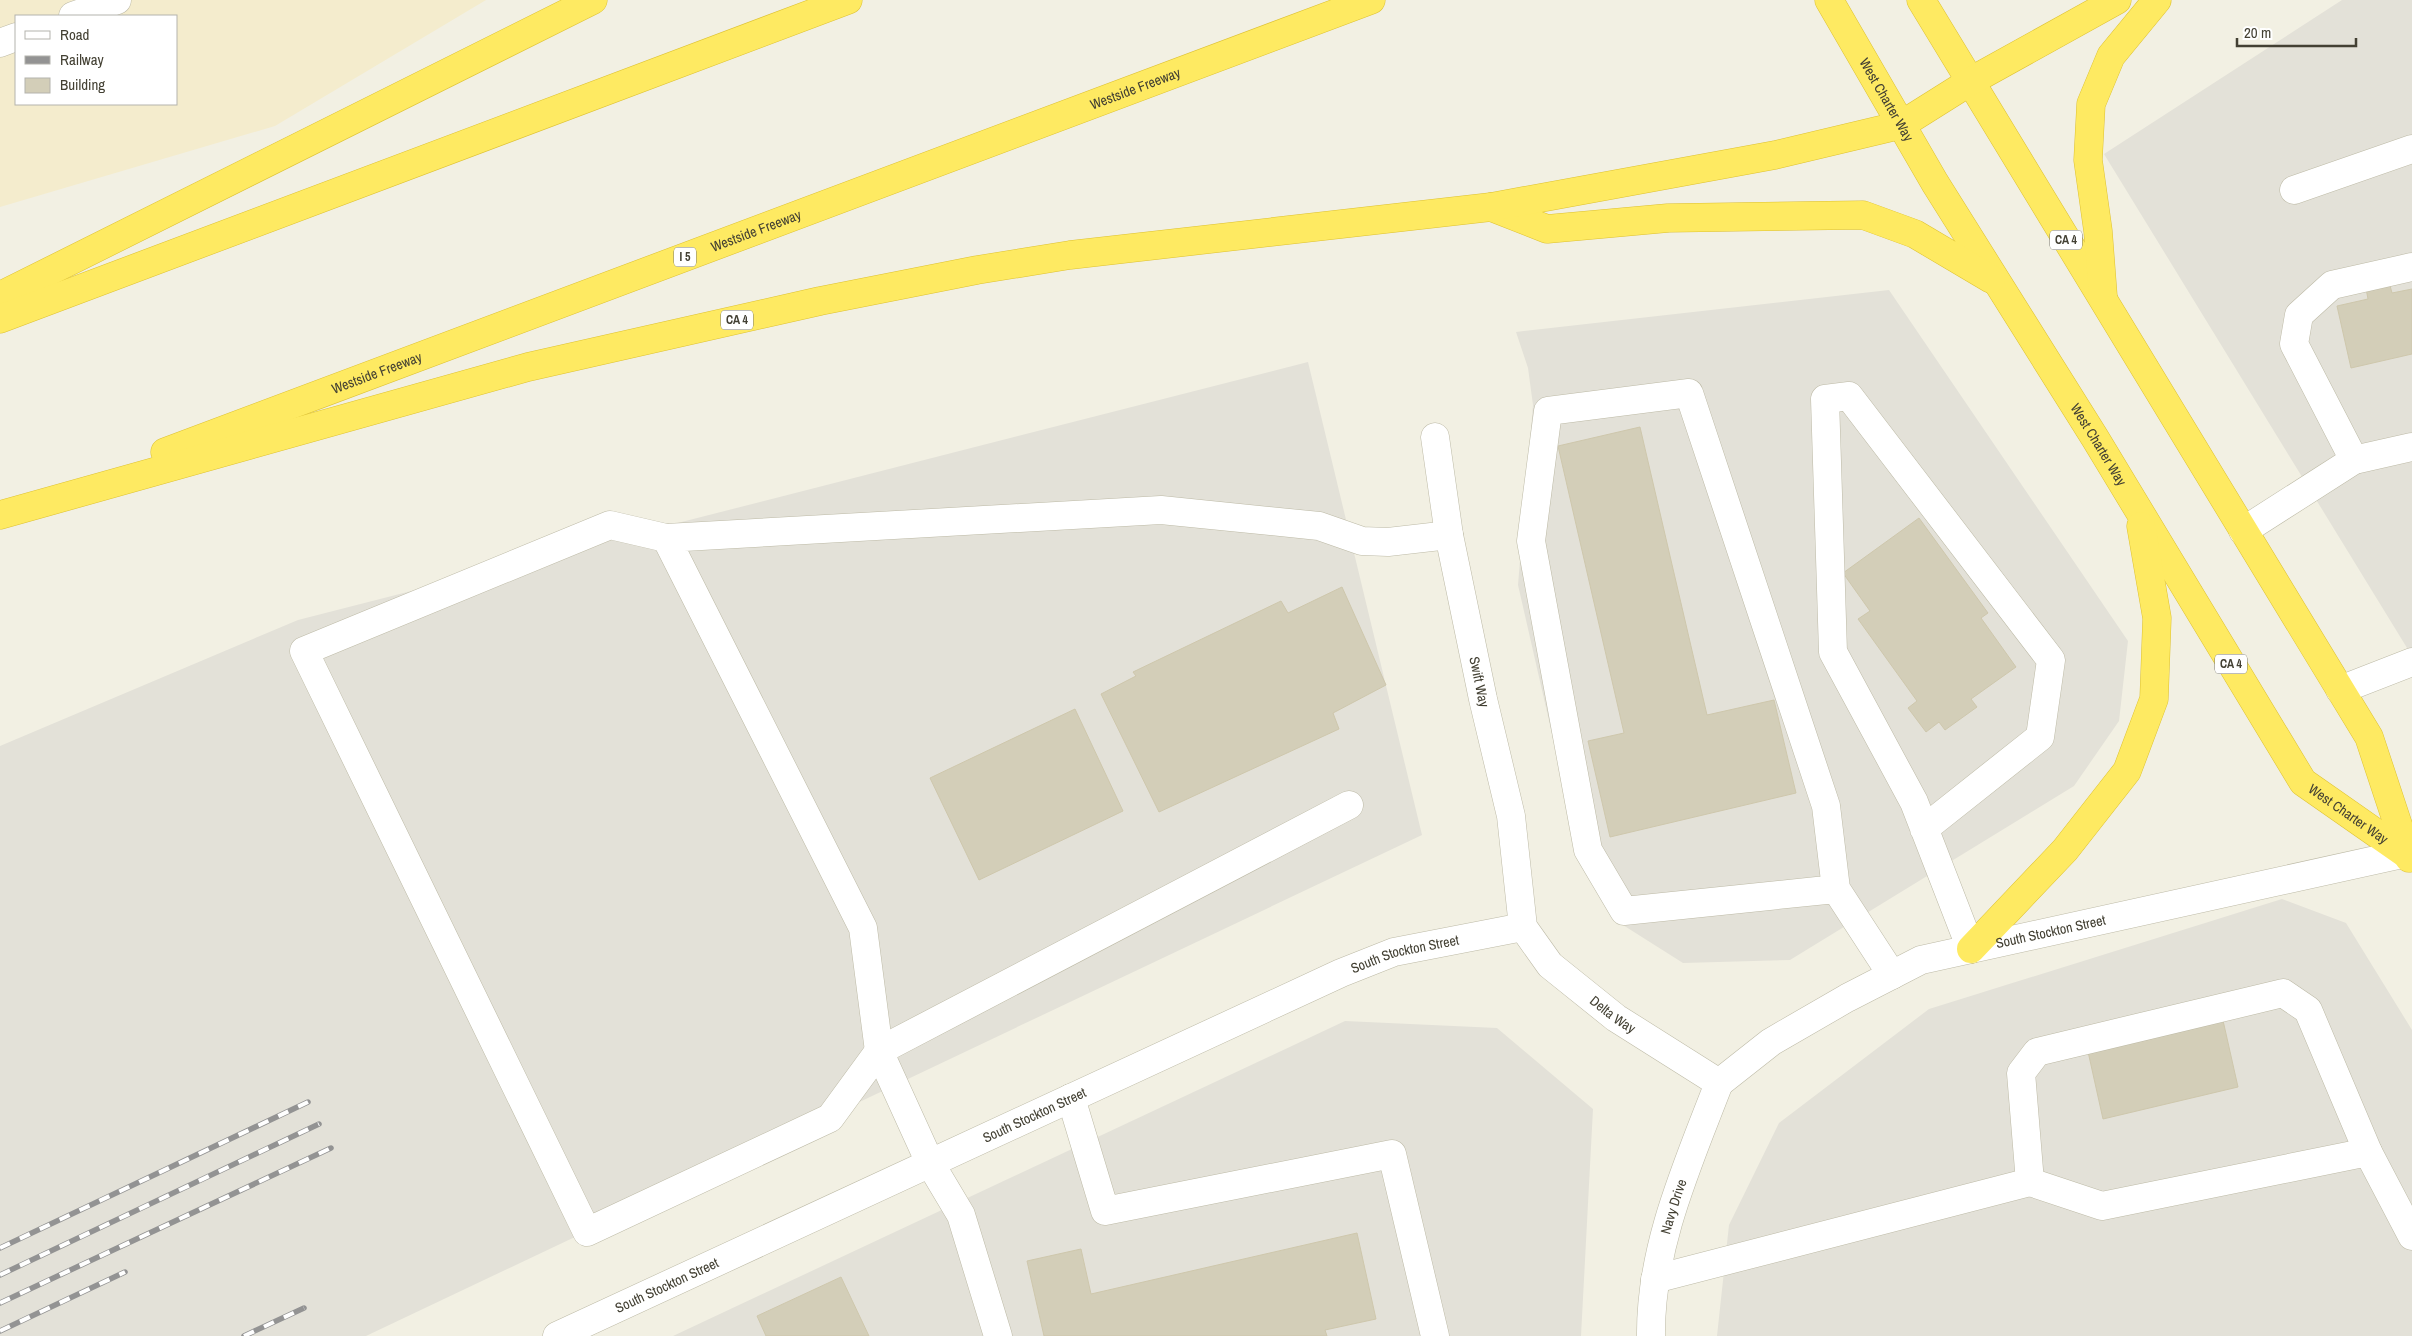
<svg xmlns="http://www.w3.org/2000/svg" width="2412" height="1336" viewBox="0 0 2412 1336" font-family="'Archivo Narrow',sans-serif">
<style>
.commercial{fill:#f4eccd;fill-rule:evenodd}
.industrial{fill:#e3e1d8}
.building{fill:#d3ceb8;stroke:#cec7ac}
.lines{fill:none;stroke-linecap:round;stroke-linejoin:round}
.minor-casing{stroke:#bdbaa6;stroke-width:29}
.highway-casing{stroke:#ddc132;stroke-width:29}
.minor{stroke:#fff;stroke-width:28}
.highway{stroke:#feea62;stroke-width:28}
.rail-casing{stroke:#939393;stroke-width:5.5}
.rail{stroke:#fff;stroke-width:4;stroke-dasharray:11;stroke-linecap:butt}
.labels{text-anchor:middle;stroke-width:4;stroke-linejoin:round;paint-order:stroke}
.shield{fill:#fff;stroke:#7b7970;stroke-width:1}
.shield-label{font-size:12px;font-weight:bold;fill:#434033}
.street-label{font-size:14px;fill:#434033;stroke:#fff}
</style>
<rect width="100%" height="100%" fill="#f2f0e3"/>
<path class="commercial" d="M 0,0 L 486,0 L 275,126 L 0,207 ZM 16,16 L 176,16 L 176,104 L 16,104 Z"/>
<path class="industrial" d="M 2342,0 L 2412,0 L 2412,656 L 2104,154 Z
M 1889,290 L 2128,641 L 2119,721 L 2074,786 L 1790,960 L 1683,963 L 1615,920 L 1578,848 L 1518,585 L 1533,405 L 1528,368 L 1516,332 Z
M 1308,362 L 1422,835 L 366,1336 L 0,1336 L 0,746 L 298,620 Z
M 2282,899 L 2346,923 L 2412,1030 L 2412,1336 L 1717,1336 L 1729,1225 L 1779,1123 L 1929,1009 Z
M 1345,1021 L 1497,1028 L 1593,1109 L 1581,1336 L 673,1336 Z"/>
<path class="building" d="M 2388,278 L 2392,293 L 2412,289 L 2412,354 L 2351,368 L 2337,306 L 2368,299 L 2365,283 Z
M 1640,427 L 1707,715 L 1774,700 L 1796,793 L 1610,837 L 1588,741 L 1624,733 L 1558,446 Z
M 1919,518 L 1988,613 L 1981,618 L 2016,667 L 1971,699 L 1977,707 L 1945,730 L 1939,722 L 1926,732 L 1908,708 L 1917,701 L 1858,619 L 1870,611 L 1843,573 Z
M 1342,587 L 1386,685 L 1333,713 L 1339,729 L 1159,812 L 1101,694 L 1136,676 L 1133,672 L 1281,601 L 1288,613 Z
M 1075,709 L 1123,811 L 979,880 L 930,778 Z
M 2222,1016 L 2238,1087 L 2103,1119 L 2087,1047 Z
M 1357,1233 L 1376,1319 L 1325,1330 L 1327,1336 L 1044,1336 L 1027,1261 L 1081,1249 L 1091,1294 Z
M 841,1277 L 869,1336 L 766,1336 L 757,1316 Z"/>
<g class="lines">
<g class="minor-casing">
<g id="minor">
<path d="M 73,16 L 117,0"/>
<path d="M 0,43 L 16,37"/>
<path d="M 2294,190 L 2412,149"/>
<path id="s1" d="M 1435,437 L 1449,535 L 1483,699 L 1511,816 L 1523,927 L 1550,965 L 1616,1018 L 1719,1083"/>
<path d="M 2354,460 L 2294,344 L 2299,315 L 2332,285 L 2412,267"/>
<path d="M 2243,531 L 2354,460 L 2412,447"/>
<path d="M 666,538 L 610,525 L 304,651 L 587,1232 L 830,1118 L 879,1051 L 1349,805"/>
<path d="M 2340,690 L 2412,662"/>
<path d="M 1924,829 L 2040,737 L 2051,660 L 1849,396 L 1825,399 L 1833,652 L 1914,802 L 1971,949"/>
<path d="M 1836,889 L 1624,911 L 1588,850 L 1531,541 L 1548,411 L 1689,393 L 1826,806 L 1836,889 L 1892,975"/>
<path id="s2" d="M 1719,1083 L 1771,1042 L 1847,998 L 1921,960 L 2412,852"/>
<path d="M 1071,1098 L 1105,1211 L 1392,1154 L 1435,1336"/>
<path d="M 2030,1182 L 2021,1073 L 2037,1052 L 2283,993 L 2308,1010 L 2368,1152"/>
<path d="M 1655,1279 L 2030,1182 L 2102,1206 L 2368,1152 L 2412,1236"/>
<path id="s3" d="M 557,1336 L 1341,973 L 1394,952 L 1523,927"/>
<path d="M 998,1336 L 961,1215 L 930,1163 L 879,1051 L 863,928 L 666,538 L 1161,510 L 1319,526 L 1362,541 L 1388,542 L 1449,535"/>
<path id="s4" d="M 1651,1336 C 1650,1247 1688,1164 1719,1083"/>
</g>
</g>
<g class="highway-casing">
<g id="highway">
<path id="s5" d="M 1829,0 L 1935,183 L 2095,438 L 2303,782 L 2406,854"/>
<path d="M 1921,0 L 2369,737 L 2409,858"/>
<path d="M 1491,207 L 1547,229 L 1668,218 L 1863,215 L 1915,234 L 1991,279"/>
<path d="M 0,296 L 593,0"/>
<path d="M 2103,296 L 2098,231 L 2088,160 L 2091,104 L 2111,56 L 2157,0"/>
<path d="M 0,319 L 848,0"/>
<path id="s6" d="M 165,452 L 1371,0"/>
<path d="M 0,515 L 528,367 L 820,301 L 977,270 L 1070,255 L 1491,207 L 1775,155 L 1901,125 L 1971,81 L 2117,0"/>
<path d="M 1971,949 L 2065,850 L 2127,771 L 2154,699 L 2157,618 L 2141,526"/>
</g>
</g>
<use href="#minor" class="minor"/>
<use href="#highway" class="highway"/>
<g class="rail-casing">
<path id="rail" d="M 0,1248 L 308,1102
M 0,1275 L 319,1124
M 0,1303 L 331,1148
M 0,1331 L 125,1272
M 244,1336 L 304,1308"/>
</g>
<use href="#rail" class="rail"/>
</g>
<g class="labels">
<g class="shield">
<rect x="2050" y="230.5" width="32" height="19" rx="4"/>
<rect x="674" y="247.5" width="22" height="19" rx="4"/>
<rect x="721" y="310.5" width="32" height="19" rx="4"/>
<rect x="2215" y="654.5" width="32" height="19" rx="4"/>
</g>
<g class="shield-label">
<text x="2066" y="244">CA 4</text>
<text x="685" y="261">I 5</text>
<text x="737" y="324">CA 4</text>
<text x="2231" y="668">CA 4</text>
</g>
<g class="street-label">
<text dy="5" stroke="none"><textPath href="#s6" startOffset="1036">Westside Freeway</textPath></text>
<text dy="5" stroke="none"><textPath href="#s5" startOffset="115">West Charter Way</textPath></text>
<text dy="5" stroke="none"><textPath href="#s6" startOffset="631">Westside Freeway</textPath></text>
<text dy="5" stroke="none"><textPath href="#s6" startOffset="226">Westside Freeway</textPath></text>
<text dy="5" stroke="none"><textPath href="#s5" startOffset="520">West Charter Way</textPath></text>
<text dy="5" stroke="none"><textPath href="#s1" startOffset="249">Swift Way</textPath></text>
<text dy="5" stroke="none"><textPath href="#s5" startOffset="970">West Charter Way</textPath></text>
<text dy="5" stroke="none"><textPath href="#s2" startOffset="370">South Stockton Street</textPath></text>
<text dy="5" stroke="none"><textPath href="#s3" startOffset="931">South Stockton Street</textPath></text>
<text dy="5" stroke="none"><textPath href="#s1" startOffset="625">Delta Way</textPath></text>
<text dy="5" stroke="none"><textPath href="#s3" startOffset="526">South Stockton Street</textPath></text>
<text dy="5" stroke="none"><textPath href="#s4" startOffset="132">Navy Drive</textPath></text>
<text dy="5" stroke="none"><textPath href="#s3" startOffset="121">South Stockton Street</textPath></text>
</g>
</g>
<rect x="15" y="15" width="162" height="90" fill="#ffffff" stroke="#b4b3ad"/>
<rect x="25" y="31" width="25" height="8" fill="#ffffff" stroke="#b4b3ad"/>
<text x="60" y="40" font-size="15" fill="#434033">Road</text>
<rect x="25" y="56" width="25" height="8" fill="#939393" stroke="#b4b3ad"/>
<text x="60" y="65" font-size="15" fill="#434033">Railway</text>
<rect x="25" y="78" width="25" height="15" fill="#d3ceb8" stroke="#b4b3ad"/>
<text x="60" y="90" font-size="15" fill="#434033">Building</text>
<path d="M2237 38v8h119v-8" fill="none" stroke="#434033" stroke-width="2.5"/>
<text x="2244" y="38" font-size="15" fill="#434033" stroke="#ffffff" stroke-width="4" paint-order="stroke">20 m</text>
</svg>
